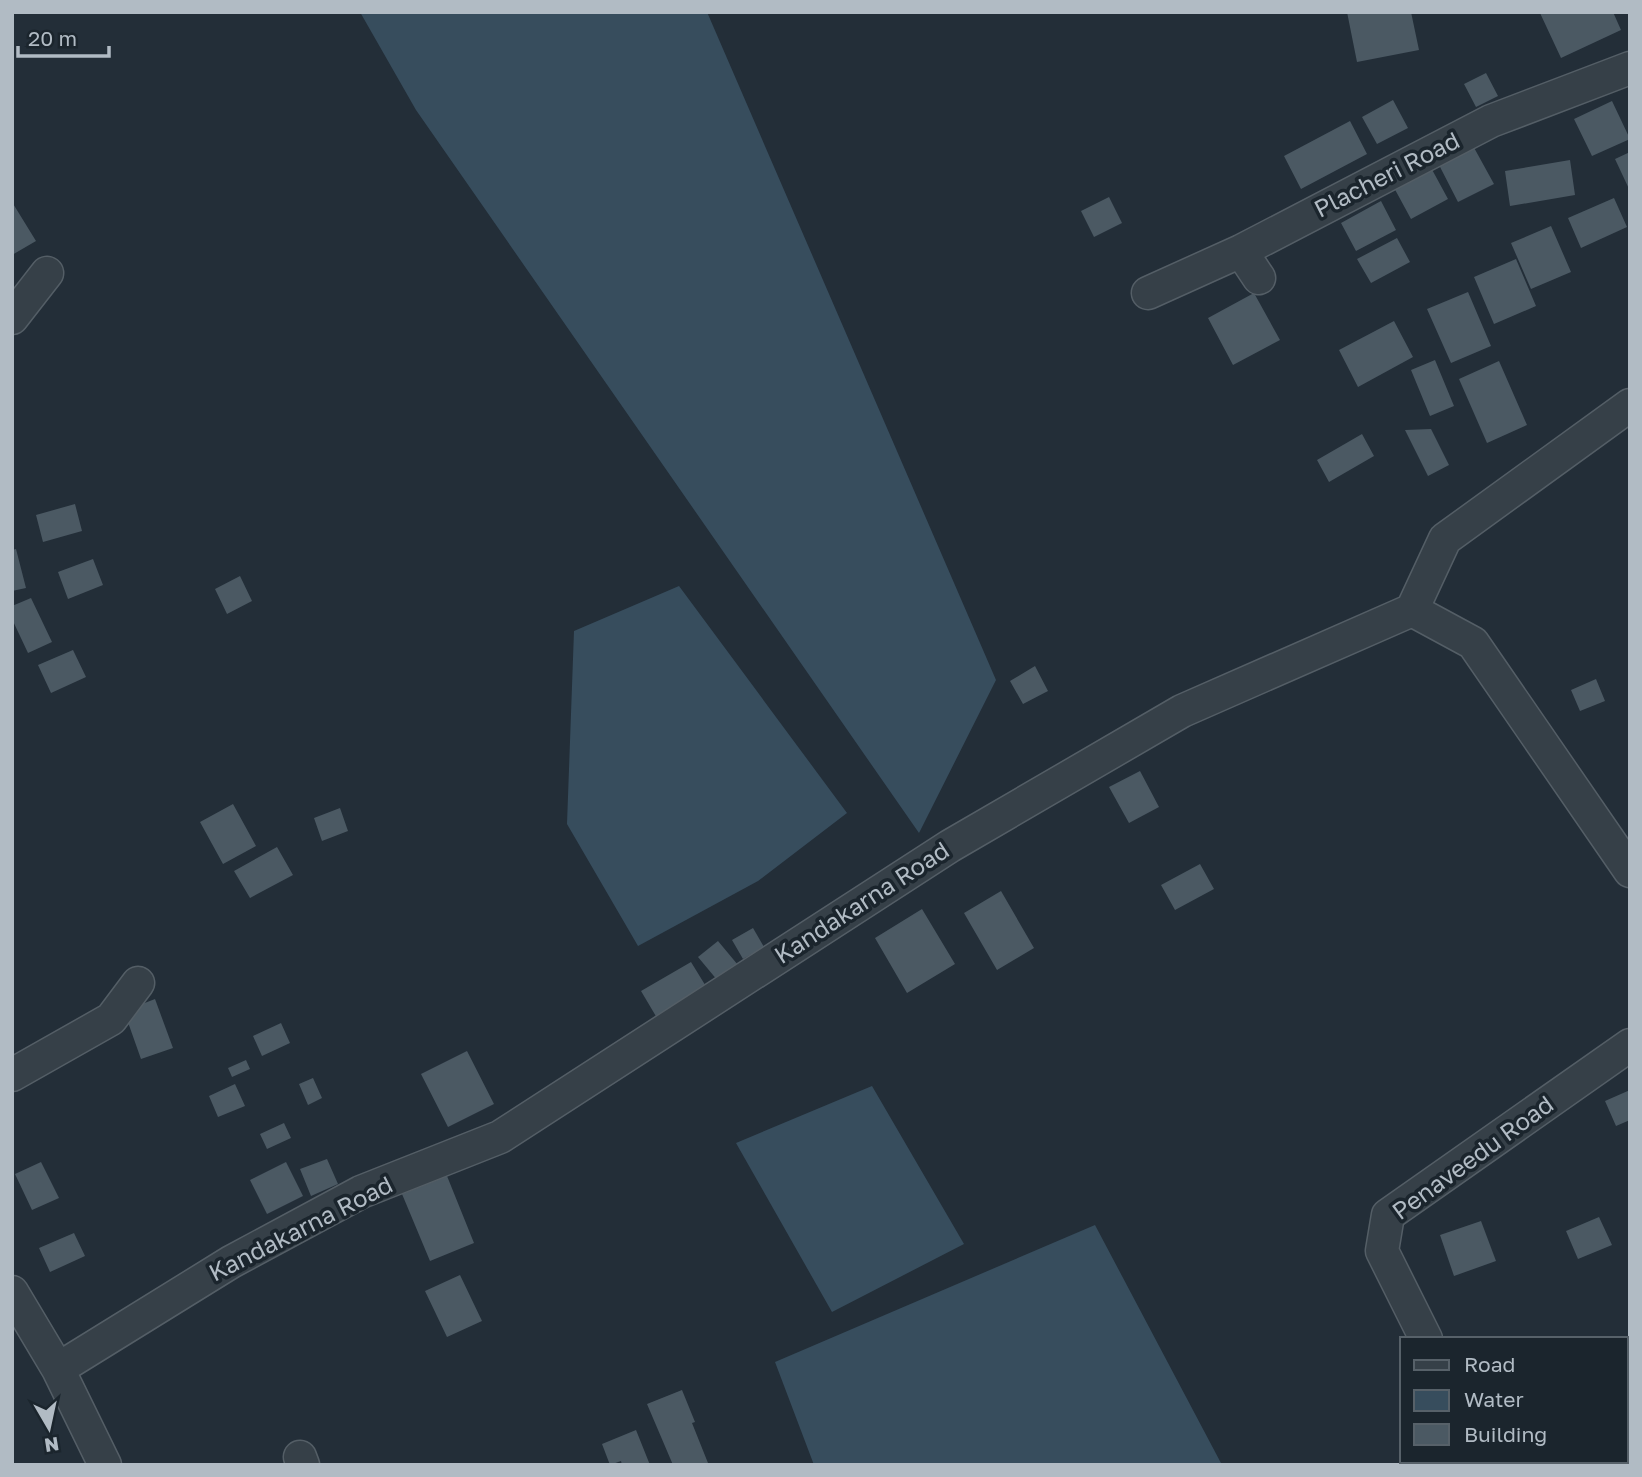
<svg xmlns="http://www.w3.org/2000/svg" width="1642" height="1477" viewBox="0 0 1642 1477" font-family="'Golos Text',sans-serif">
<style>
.water{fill:#374d5d}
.building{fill:#4b5963}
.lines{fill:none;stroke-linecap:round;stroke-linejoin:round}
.minor-casing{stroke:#545e66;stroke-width:35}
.minor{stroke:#364048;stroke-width:32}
.labels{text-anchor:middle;stroke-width:7;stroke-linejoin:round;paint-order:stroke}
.street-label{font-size:24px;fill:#b1bbc4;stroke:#1b252d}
</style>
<rect width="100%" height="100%" fill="#232e38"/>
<path class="water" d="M 360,12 L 707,12 L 996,680 L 919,833 L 416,110 Z
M 679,586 L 847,813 L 758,881 L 638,946 L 567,824 L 574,631 Z
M 872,1086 L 964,1244 L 832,1312 L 736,1143 Z
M 1095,1225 L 1222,1465 L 814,1465 L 775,1362 Z"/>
<path class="building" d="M 1347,12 L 1411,12 L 1419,50 L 1357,62 Z
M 1542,12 L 1613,12 L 1621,30 L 1561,58 L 1540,13 Z
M 1486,73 L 1498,96 L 1476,107 L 1464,84 Z
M 1393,100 L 1408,128 L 1377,144 L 1362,117 Z
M 1612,101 L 1630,139 L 1592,156 L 1574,119 Z
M 1350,121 L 1367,154 L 1301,189 L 1284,156 Z
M 1472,144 L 1494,184 L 1458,202 L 1438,163 Z
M 1630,152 L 1630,191 L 1615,159 Z
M 1570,160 L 1575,195 L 1510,206 L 1505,171 Z
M 1429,164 L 1448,199 L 1411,219 L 1392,184 Z
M 1109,197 L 1122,223 L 1094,237 L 1081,211 Z
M 1614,198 L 1627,227 L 1581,248 L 1568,218 Z
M 1381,201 L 1396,230 L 1356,251 L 1341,223 Z
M 12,202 L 36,241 L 12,255 Z
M 1551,226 L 1571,272 L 1531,289 L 1511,243 Z
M 1397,238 L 1410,262 L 1371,283 L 1357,259 Z
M 1516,259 L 1536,306 L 1494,324 L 1474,277 Z
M 1468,292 L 1491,346 L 1451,363 L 1427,309 Z
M 1254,293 L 1280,340 L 1233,365 L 1208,318 Z
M 1394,321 L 1413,357 L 1358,387 L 1339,350 Z
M 1435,360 L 1454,406 L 1430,416 L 1411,370 Z
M 1499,361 L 1527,425 L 1487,443 L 1459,379 Z
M 1431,429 L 1449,465 L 1428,476 L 1405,430 Z
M 1362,434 L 1374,456 L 1329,482 L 1317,460 Z
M 75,504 L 82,531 L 43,542 L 36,515 Z
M 16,549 L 26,588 L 12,591 L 12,550 Z
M 93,559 L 103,585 L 68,599 L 58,572 Z
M 240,576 L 252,601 L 227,614 L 215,589 Z
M 31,598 L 52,642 L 28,653 L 12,619 L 12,606 Z
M 73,650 L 86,677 L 51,693 L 38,665 Z
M 1035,666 L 1048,691 L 1023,704 L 1010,681 Z
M 1596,679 L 1605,701 L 1580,711 L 1571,690 Z
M 1140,771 L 1159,807 L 1129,823 L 1109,787 Z
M 233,804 L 256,846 L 223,864 L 200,822 Z
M 340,808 L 348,831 L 322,841 L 314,818 Z
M 277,847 L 293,875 L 250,898 L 234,871 Z
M 1200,864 L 1214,889 L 1175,910 L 1161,885 Z
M 1001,891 L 1034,948 L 997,970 L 964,913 Z
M 922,909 L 955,964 L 907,993 L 875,938 Z
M 753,928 L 764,947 L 743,959 L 732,940 Z
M 718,941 L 738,965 L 718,981 L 698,957 Z
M 691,962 L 707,988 L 657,1018 L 641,991 Z
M 155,999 L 173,1048 L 141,1059 L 124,1011 Z
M 281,1023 L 290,1043 L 262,1056 L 253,1036 Z
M 467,1051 L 494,1104 L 448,1127 L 421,1074 Z
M 246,1060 L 250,1069 L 232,1077 L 228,1068 Z
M 313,1078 L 322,1098 L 308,1105 L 299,1084 Z
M 235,1084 L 245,1106 L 218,1117 L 209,1096 Z
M 1630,1090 L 1630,1120 L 1616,1126 L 1605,1101 Z
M 284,1123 L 291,1138 L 267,1149 L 260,1134 Z
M 327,1159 L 338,1184 L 311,1196 L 300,1169 Z
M 41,1162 L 59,1198 L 32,1210 L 15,1174 Z
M 286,1162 L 303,1196 L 267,1214 L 250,1180 Z
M 447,1176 L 474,1243 L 430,1261 L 402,1194 Z
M 1599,1217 L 1612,1245 L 1578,1259 L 1566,1231 Z
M 1481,1221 L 1496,1261 L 1454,1276 L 1440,1235 Z
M 74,1233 L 85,1256 L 50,1272 L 39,1248 Z
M 460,1275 L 482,1321 L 447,1337 L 425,1291 Z
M 682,1390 L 695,1422 L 692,1423 L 708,1463 L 705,1465 L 673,1465 L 647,1404 Z
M 636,1430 L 650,1465 L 622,1465 L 621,1461 L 610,1465 L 602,1444 Z"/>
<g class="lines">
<g class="minor-casing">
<path id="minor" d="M 1241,251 L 1259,278
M 1148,293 L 1241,251 L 1491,121 L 1630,68
M 12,318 L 47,273
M 1412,610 L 1473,643 L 1630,871
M 12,1075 L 111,1019 L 138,983
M 12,1292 L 58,1369 L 105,1465
M 1426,1339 L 1382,1251 L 1388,1215 L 1630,1045
M 58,1369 L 231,1262 L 361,1192 L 500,1137 L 950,846 L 1182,711 L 1412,610 L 1445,539 L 1630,405
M 1626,1397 L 1630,1394
M 300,1457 L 303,1465
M 1487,1461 L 1489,1465
M 1513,1465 L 1520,1461"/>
</g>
<use href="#minor" class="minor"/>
</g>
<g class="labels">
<g class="street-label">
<text transform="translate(1387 175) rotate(-27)" y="8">Placheri Road</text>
<text transform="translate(862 903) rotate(-33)" y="8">Kandakarna Road</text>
<text transform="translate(1473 1158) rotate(-36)" y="8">Penaveedu Road</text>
<text transform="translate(301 1229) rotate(-27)" y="8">Kandakarna Road</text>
</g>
</g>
<rect width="1642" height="1477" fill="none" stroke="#b1bbc4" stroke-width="28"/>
<rect x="1400" y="1337" width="228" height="126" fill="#1b252d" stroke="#576169" stroke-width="2"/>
<rect x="1414" y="1360" width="35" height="10" fill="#364048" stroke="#576169" stroke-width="2"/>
<text x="1464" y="1372" font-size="21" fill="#b1bbc4">Road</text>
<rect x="1414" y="1390" width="35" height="21" fill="#374d5d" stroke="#576169" stroke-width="2"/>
<text x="1464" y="1407" font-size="21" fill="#b1bbc4">Water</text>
<rect x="1414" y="1424" width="35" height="21" fill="#4b5963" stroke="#576169" stroke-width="2"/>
<text x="1464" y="1442" font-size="21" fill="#b1bbc4">Building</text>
<g transform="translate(49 1428) rotate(171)" stroke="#1b252d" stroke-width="5" paint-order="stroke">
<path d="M0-5L12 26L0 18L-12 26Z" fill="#b1bbc4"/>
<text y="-10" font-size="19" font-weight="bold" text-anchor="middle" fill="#b1bbc4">N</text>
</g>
<path d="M18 46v10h91v-10" fill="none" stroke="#b1bbc4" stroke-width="3.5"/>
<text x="28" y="46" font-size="21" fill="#b1bbc4" stroke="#1b252d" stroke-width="5" paint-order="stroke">20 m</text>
</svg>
